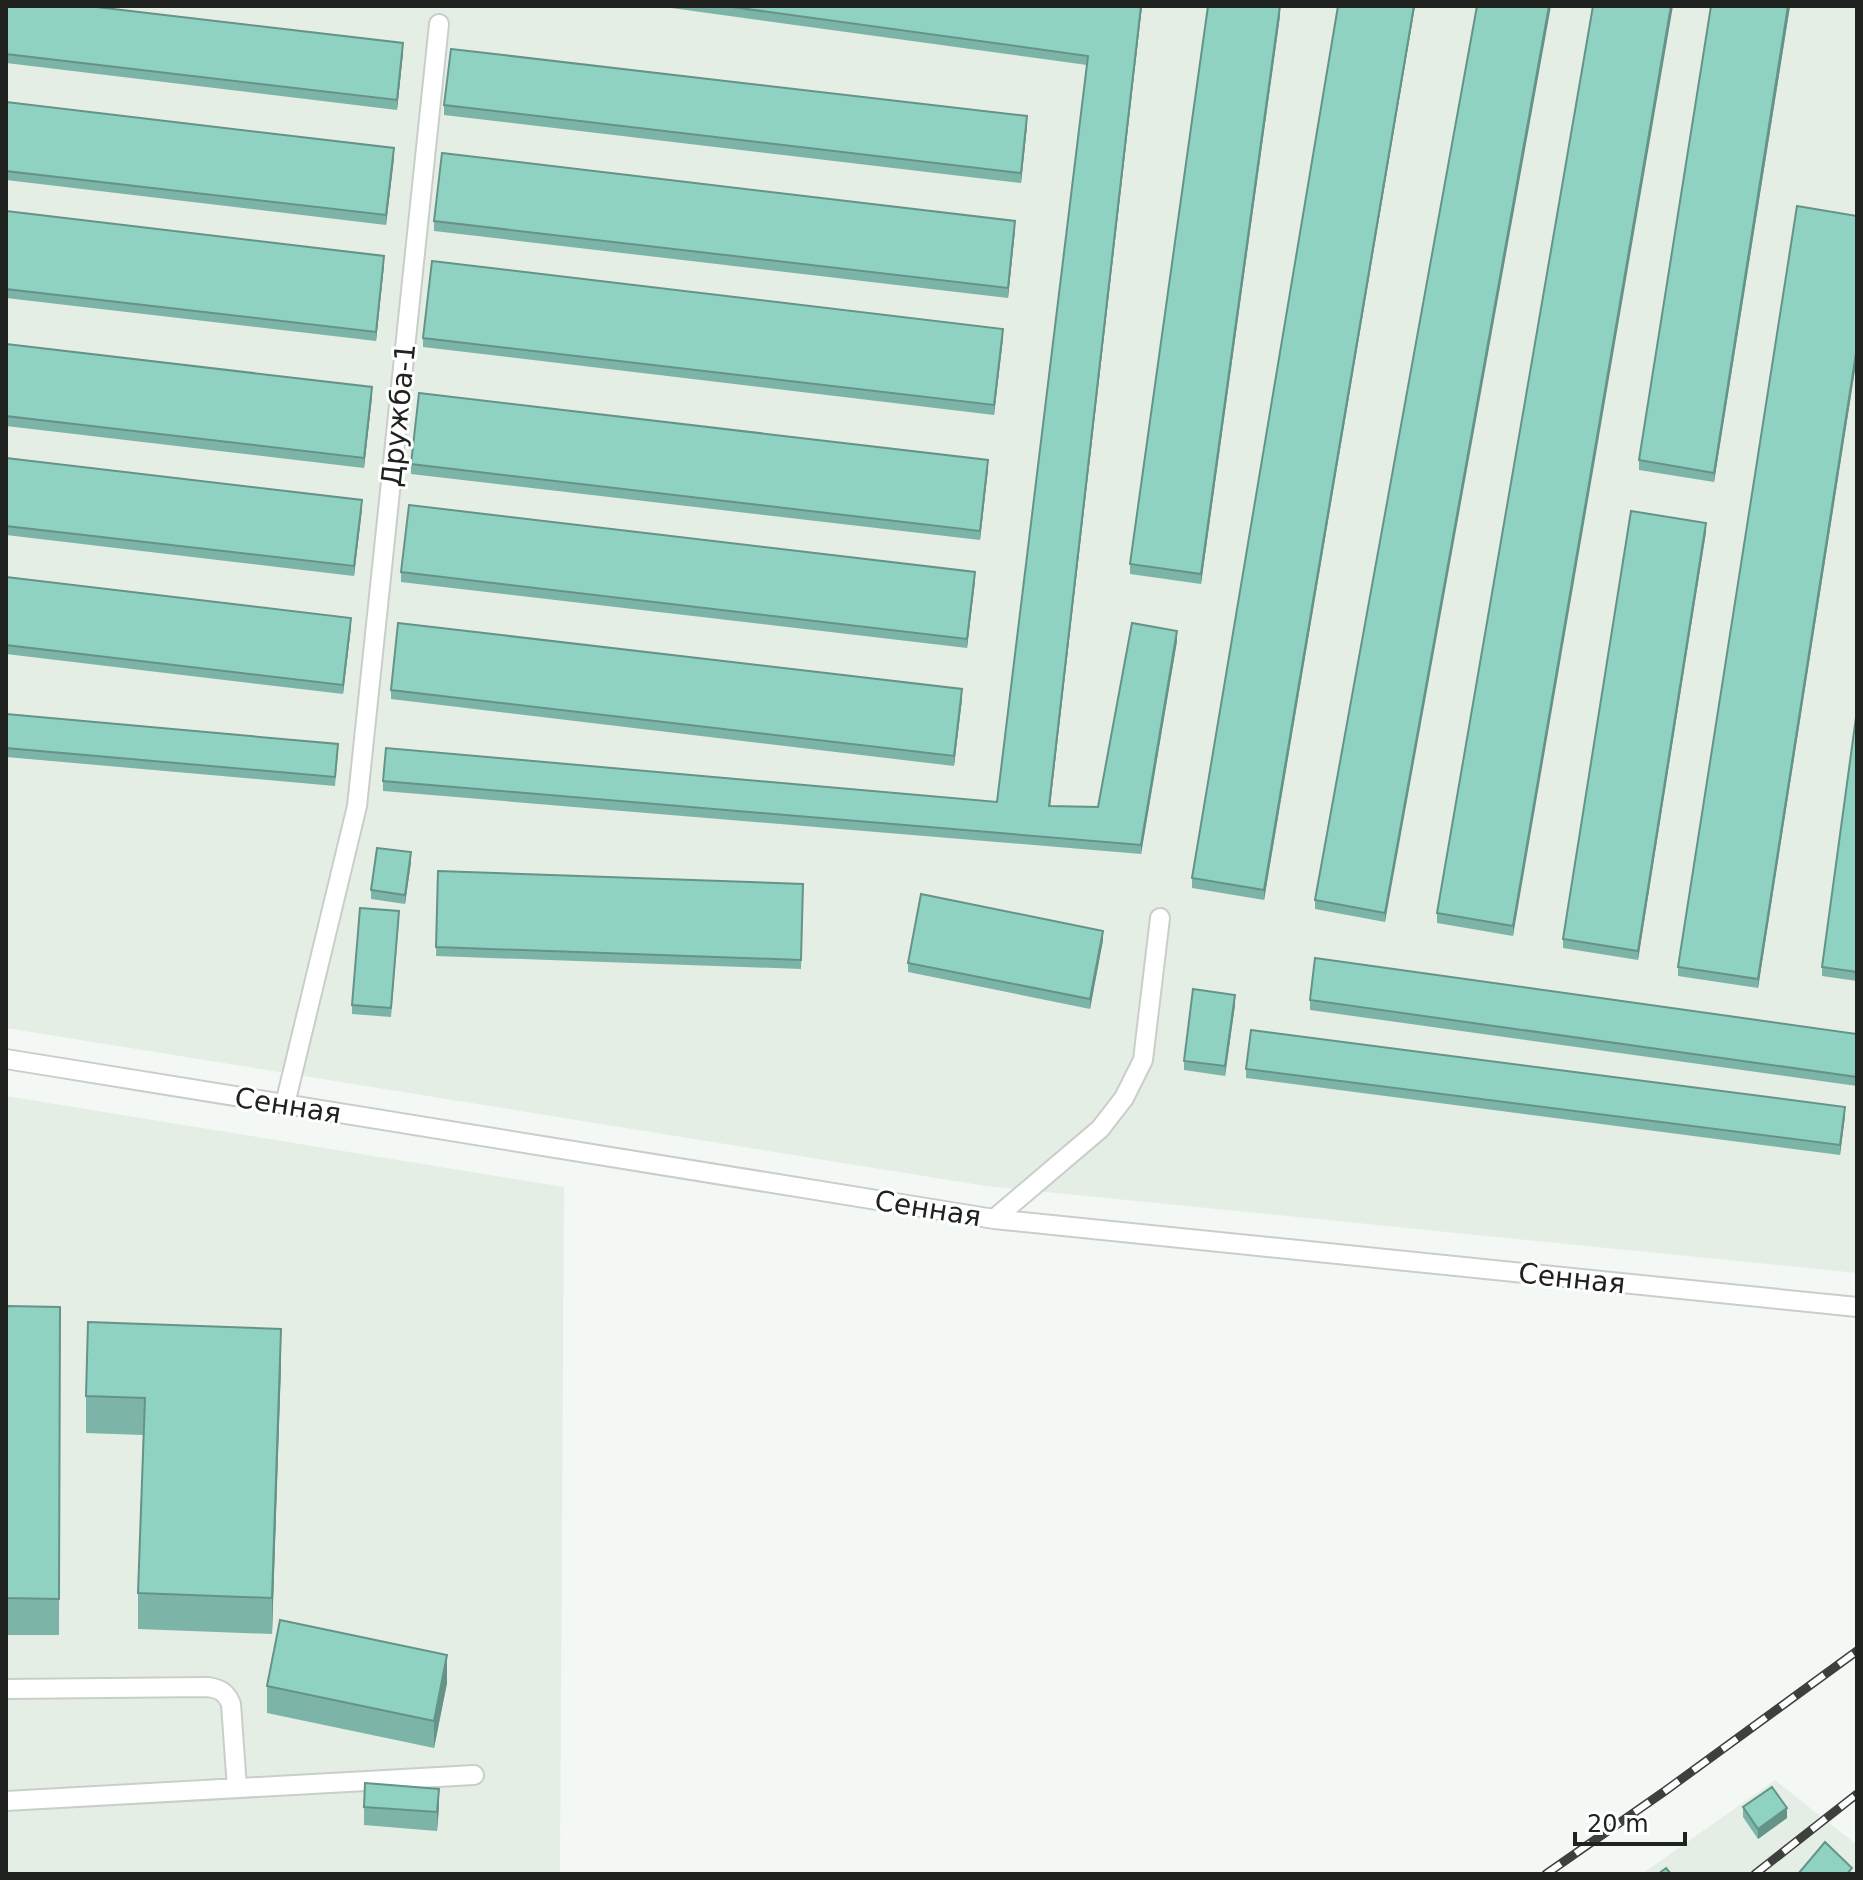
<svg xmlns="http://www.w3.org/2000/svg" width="1863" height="1880" viewBox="0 0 1863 1880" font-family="'DejaVu Sans',sans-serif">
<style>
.built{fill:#e4eee4}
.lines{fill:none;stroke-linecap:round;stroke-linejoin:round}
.lane-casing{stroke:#caceca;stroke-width:22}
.lane{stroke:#fff;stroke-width:18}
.rail-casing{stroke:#3e403e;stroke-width:9}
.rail{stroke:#fff;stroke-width:6;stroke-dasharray:18;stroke-linecap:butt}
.wall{fill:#7cb5a7}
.shaded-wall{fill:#659388}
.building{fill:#90d2c2;stroke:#659388;stroke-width:2}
.labels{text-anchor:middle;stroke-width:6;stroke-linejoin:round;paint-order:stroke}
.street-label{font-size:28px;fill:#202220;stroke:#fff}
</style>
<rect width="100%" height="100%" fill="#f4f8f4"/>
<path class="built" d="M 6,6 L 1857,6 L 1857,1273 L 986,1186 L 6,1028 Z
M 6,1096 L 564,1187 L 560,1874 L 6,1874 Z
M 1775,1780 L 1857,1845 L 1857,1874 L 1642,1874 Z"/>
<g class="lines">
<g class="lane-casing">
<path id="lane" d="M 6,1059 L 994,1219 L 1857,1307
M 285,1104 L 357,806 L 439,24
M 994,1219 L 1100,1129 L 1124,1098 L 1143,1060 L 1160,918
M 6,1689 L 208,1687 C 220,1689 226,1692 231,1704 L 237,1788
M 6,1801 L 474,1775"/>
</g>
<use href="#lane" class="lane"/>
<g class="rail-casing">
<path id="rail" d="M 1546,1874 L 1665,1791 L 1857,1651
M 1755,1874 L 1857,1794"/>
</g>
<use href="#rail" class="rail"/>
</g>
<path class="wall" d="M 6,6 L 403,53 L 397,110 L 6,63 Z
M 657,6 L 1142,6 L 1050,806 L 1098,807 L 1177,641 L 1141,854 L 383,791 L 383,781 L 997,802 L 1087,65 Z
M 1338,6 L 1415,6 L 1264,900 L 1192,888 L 1192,878 Z
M 1477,6 L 1385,922 L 1315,909 L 1315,900 Z
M 1593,6 L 1513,936 L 1437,923 L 1437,913 Z
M 1790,6 L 1714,482 L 1639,470 L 1639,460 Z
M 1280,16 L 1201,584 L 1130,574 L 1130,564 Z
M 6,102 L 394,158 L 386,225 L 6,180 Z
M 444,105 L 1027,126 L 1021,183 L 444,115 Z
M 6,211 L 384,265 L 376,341 L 6,298 Z
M 1857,216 L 1857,357 L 1758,988 L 1678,976 L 1678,967 Z
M 434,221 L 1015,230 L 1008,298 L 434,231 Z
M 423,338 L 1003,338 L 994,415 L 423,347 Z
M 6,344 L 372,397 L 364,468 L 6,426 Z
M 6,458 L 362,509 L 354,576 L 6,535 Z
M 411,464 L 988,469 L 980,540 L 411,474 Z
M 1706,532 L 1638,960 L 1563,948 L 1563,939 Z
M 401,572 L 975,581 L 967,648 L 401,582 Z
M 6,577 L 351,627 L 343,694 L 6,654 Z
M 391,690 L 962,699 L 954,766 L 391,699 Z
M 1857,710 L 1857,981 L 1822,976 L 1822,967 Z
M 6,714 L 338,753 L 335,786 L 6,757 Z
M 411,862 L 405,904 L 371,899 L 371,890 Z
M 438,871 L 803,884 L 801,969 L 436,956 Z
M 399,920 L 391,1017 L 352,1014 L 352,1005 Z
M 1103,940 L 1090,1009 L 908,972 L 908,963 Z
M 1310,1000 L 1857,1034 L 1857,1086 L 1310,1010 Z
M 1235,1005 L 1225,1076 L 1184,1070 L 1184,1061 Z
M 1246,1069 L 1845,1116 L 1840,1155 L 1246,1078 Z
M 6,1306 L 60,1307 L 59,1635 L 6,1635 Z
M 281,1365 L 272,1634 L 138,1629 L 138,1593 L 143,1435 L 86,1433 L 86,1396 Z
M 447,1683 L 434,1748 L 267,1713 L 267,1686 Z
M 364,1807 L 439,1807 L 437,1831 L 364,1825 Z
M 1743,1807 L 1787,1818 L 1758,1839 L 1743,1817 Z"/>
<path class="shaded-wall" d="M 1141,6 L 1142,6 L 1049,815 L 1049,806 Z
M 1280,6 L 1280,16 L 1201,584 L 1201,574 Z
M 1414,6 L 1415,6 L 1264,900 L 1264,890 Z
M 1549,6 L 1551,6 L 1385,922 L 1385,913 Z
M 1671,6 L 1673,6 L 1513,936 L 1513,926 Z
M 1788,6 L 1790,6 L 1714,482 L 1714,473 Z
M 403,43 L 403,53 L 397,110 L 397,100 Z
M 1027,116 L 1027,126 L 1021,183 L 1021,173 Z
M 394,148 L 394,158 L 386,225 L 386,215 Z
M 1015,221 L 1015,230 L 1008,298 L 1008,288 Z
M 384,256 L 384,265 L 376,341 L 376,332 Z
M 1003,329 L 1003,338 L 994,415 L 994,405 Z
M 1857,347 L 1857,357 L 1758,988 L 1758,979 Z
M 372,387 L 372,397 L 364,468 L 364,458 Z
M 988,460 L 988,469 L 980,540 L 980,531 Z
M 362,500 L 362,509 L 354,576 L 354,566 Z
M 1706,523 L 1706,532 L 1638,960 L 1638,951 Z
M 975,572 L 975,581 L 967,648 L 967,639 Z
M 351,618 L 351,627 L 343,694 L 343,685 Z
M 1177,631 L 1177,641 L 1141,854 L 1141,845 Z
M 962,689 L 962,699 L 954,766 L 954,756 Z
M 411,852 L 411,862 L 405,904 L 405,895 Z
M 1103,931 L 1103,940 L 1090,1009 L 1090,999 Z
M 1235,995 L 1235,1005 L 1225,1076 L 1225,1066 Z
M 1845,1107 L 1845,1116 L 1840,1155 L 1840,1145 Z
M 281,1329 L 281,1365 L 272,1634 L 272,1598 Z
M 447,1655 L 447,1683 L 434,1748 L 434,1721 Z
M 439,1789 L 439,1807 L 437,1831 L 437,1812 Z
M 1787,1808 L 1787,1818 L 1758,1839 L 1758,1829 Z"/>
<path class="building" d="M 6,6 L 88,6 L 403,43 L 397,100 L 6,54 Z
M 725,6 L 1141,6 L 1049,806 L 1098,807 L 1132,623 L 1177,631 L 1141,845 L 383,781 L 386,748 L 997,802 L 1088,56 Z
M 1208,6 L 1280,6 L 1201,574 L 1130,564 Z
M 1338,6 L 1414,6 L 1264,890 L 1192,878 Z
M 1477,6 L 1549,6 L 1385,913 L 1315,900 Z
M 1593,6 L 1671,6 L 1513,926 L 1437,913 Z
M 1711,6 L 1788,6 L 1714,473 L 1639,460 Z
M 451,49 L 1027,116 L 1021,173 L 444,105 Z
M 6,102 L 394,148 L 386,215 L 6,171 Z
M 442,153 L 1015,221 L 1008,288 L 434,221 Z
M 1797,206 L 1857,216 L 1857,347 L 1758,979 L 1678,967 Z
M 6,211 L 384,256 L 376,332 L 6,289 Z
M 432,261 L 1003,329 L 994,405 L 423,338 Z
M 6,344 L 372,387 L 364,458 L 6,416 Z
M 419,393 L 988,460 L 980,531 L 411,464 Z
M 6,458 L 362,500 L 354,566 L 6,526 Z
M 409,505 L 975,572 L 967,639 L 401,572 Z
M 1631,511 L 1706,523 L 1638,951 L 1563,939 Z
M 6,577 L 351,618 L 343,685 L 6,645 Z
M 398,623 L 962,689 L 954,756 L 391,690 Z
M 1857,710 L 1857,972 L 1822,967 Z
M 6,714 L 338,744 L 335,777 L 6,748 Z
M 377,848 L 411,852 L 405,895 L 371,890 Z
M 438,871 L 803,884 L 801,960 L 436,947 Z
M 921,894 L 1103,931 L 1090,999 L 908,963 Z
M 360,908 L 399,911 L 391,1008 L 352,1005 Z
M 1315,958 L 1857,1034 L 1857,1077 L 1310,1000 Z
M 1193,989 L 1235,995 L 1225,1066 L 1184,1061 Z
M 1251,1030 L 1845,1107 L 1840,1145 L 1246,1069 Z
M 6,1306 L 60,1307 L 59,1599 L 6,1598 Z
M 88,1322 L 281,1329 L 272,1598 L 138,1593 L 145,1398 L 86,1396 Z
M 280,1620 L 447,1655 L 434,1721 L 267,1686 Z
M 365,1783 L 439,1789 L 437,1812 L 364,1807 Z
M 1772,1787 L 1787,1808 L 1758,1829 L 1743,1807 Z
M 1825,1842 L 1852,1868 L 1847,1874 L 1798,1874 Z
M 1666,1868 L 1671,1874 L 1658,1874 Z"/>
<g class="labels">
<g class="street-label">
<text transform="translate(398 415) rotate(-84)" y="10">Дружба-1</text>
<text transform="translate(288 1105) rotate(9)" y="10">Сенная</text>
<text transform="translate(928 1208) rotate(9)" y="10">Сенная</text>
<text transform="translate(1572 1278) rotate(6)" y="10">Сенная</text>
</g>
</g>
<rect width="1863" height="1880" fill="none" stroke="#202220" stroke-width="16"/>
<path d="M1575 1832v12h110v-12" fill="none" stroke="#202220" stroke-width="4"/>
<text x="1587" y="1832" font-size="24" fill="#202220" stroke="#ffffff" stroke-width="6" paint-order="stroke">20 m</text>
</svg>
